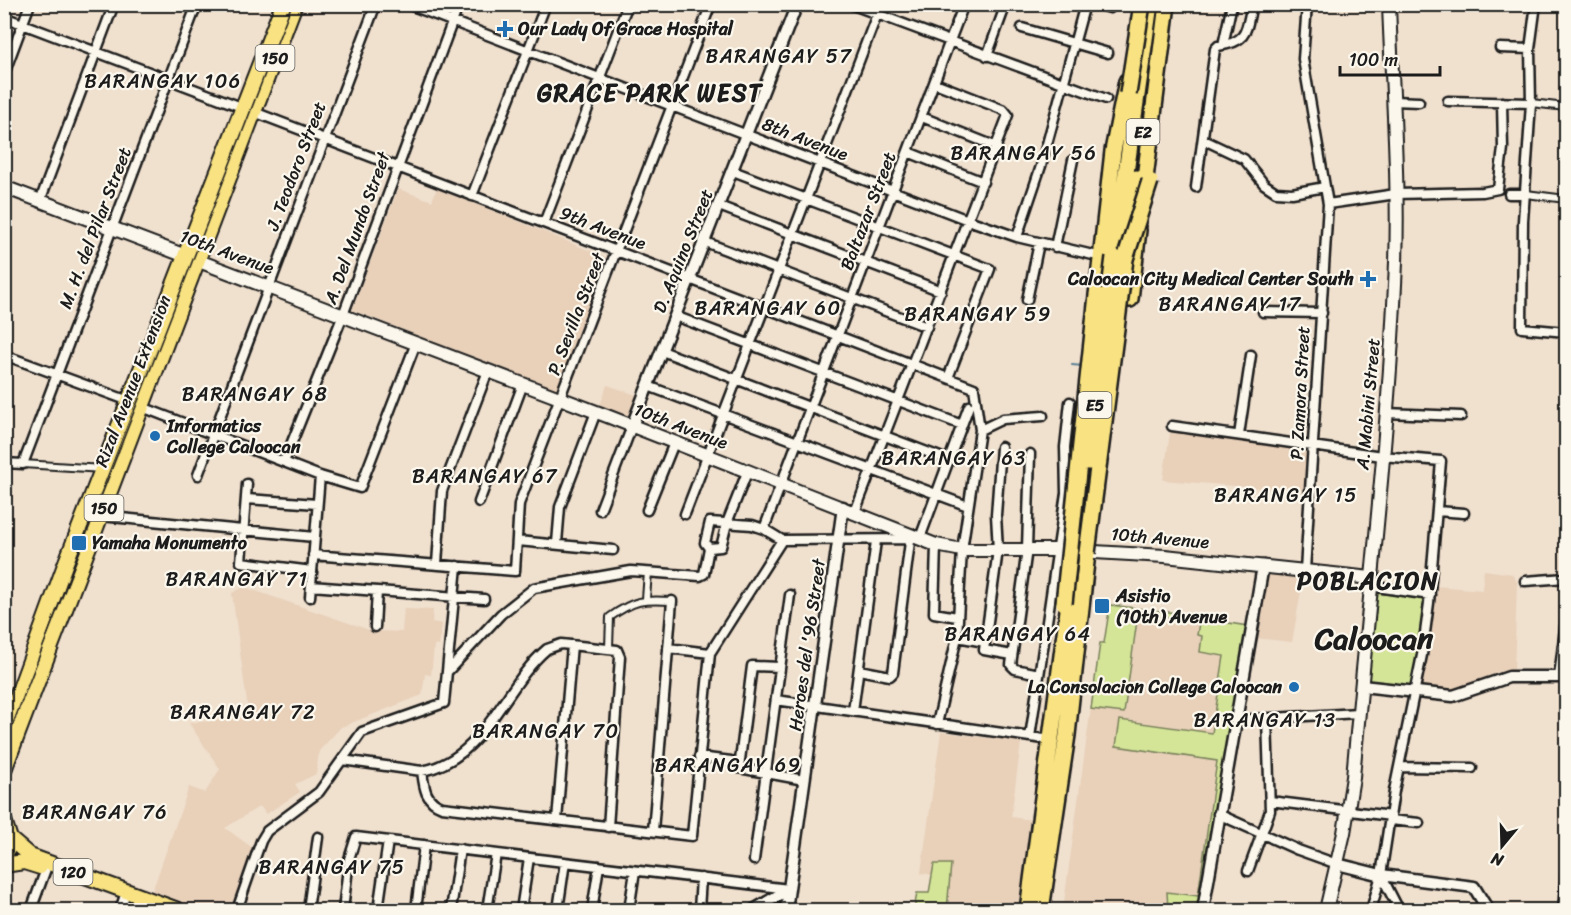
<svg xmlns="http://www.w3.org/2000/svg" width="1571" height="915" viewBox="0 0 1571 915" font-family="Sriracha,sans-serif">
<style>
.built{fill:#e8d0b9}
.green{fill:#d4e598;stroke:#78805a;stroke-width:1.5}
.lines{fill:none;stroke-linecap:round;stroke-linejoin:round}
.stream{stroke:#5b8095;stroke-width:2}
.pedestrian-casing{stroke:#1c1c1c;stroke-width:10}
.minor-casing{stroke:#1c1c1c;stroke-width:13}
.tertiary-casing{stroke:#1c1c1c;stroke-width:15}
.secondary-casing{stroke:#1c1c1c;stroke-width:16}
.primary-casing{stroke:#1c1c1c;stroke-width:18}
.trunk-casing{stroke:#1c1c1c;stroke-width:18}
.motorway-casing{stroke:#1c1c1c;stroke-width:20}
.pedestrian{stroke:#fbf7ec;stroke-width:6}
.minor{stroke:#fbf7ec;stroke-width:8}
.tertiary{stroke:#fbf7ec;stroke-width:10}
.secondary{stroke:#fbf7ec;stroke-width:12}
.primary{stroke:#f8e281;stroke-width:14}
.trunk{stroke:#f8e281;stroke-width:14}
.motorway{stroke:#f8e281;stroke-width:15}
.tram{stroke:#1c1c1c;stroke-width:1.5}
.motorway-bridge-casing{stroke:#1c1c1c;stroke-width:20;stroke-linecap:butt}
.motorway-bridge{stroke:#f8e281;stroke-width:15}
.poi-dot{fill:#1f6fb2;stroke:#fbf7ec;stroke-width:2}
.labels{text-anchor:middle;stroke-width:4.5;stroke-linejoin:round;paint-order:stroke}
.shield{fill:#fbf7ec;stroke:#5f5e5a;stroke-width:1.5}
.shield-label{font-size:16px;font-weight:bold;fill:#1c1c1c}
.poi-label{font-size:18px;font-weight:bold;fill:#1c1c1c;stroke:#fbf7ec;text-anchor:start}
.street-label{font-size:18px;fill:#1c1c1c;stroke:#fbf7ec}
.neighbourhood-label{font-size:20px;letter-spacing:1.5px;fill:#1c1c1c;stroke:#fbf7ec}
.district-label{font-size:24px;font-weight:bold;letter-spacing:1.5px;fill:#1c1c1c;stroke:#fbf7ec}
.town-label{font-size:30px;font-weight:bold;fill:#1c1c1c;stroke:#fbf7ec}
</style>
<rect width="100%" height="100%" fill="#f0e0ce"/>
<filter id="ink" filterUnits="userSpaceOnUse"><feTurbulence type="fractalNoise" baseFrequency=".0167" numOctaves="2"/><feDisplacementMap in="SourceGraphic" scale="12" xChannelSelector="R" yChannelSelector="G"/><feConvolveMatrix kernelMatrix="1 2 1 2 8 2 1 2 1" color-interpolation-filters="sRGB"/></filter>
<g filter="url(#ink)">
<path class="built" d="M 437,188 L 610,259 L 559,390 L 352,310 L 398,189 L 432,201 Z
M 607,385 L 639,396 L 632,418 L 600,406 Z
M 1180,428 L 1311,449 L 1308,492 L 1163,480 L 1170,433 Z
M 1484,570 L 1512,574 L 1517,582 L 1514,671 L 1497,672 L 1455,693 L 1420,688 L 1434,586 L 1482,590 Z
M 1265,573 L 1303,579 L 1292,642 L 1255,638 Z
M 244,587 L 372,631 L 402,632 L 404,609 L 433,610 L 432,622 L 442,624 L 439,646 L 434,645 L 431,675 L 425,674 L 422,695 L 341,727 L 319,751 L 316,774 L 295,784 L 300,792 L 266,814 L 260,806 L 225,828 L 254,849 L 234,910 L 193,910 L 152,892 L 189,787 L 205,793 L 220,769 L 189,723 L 249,717 L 232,593 Z
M 1110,605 L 1209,617 L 1209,620 L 1248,626 L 1201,910 L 1063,910 L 1100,643 L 1104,643 Z
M 941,732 L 1021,742 L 1011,817 L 1038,821 L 1025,910 L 914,910 L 917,893 L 929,893 L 933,875 L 921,873 Z"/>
<path class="green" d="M 1378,593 L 1422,599 L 1426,604 L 1414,690 L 1367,684 Z
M 1110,605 L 1209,617 L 1209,620 L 1248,626 L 1201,910 L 1168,909 L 1167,892 L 1198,896 L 1217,761 L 1116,746 L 1120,720 L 1212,733 L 1224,656 L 1200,652 L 1202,636 L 1197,635 L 1200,617 L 1177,614 L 1176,618 L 1138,613 L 1124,713 L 1091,709 L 1100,643 L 1104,643 Z
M 934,864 L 951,864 L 947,910 L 914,910 L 917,893 L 929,893 Z"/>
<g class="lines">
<path class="stream" d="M 1566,287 L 1563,311 L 1566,312
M 1072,365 L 1083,366"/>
<g class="pedestrian-casing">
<path id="pedestrian" d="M 1531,103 L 1566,107
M 1526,194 L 1566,199
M 23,464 L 103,469
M 646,599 L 648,572
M 609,648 L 610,617 C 634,600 643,599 672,601"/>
</g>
<g class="minor-casing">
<path id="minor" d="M 407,4 L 968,220 L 1017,237 L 1093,255
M 850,4 L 1106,99
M 1096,4 L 1110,8
M 1536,4 L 1530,49 L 1531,103 L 1523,221 L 1522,328 L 1566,332
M 4,17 L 244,108
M 1022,28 L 1108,53
M 1223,45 L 1232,4
M 1500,48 L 1530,49
M 987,56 L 1006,4
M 4,74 L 30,4
M 1393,101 L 1419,102
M 1448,101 L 1531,103
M 254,112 L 974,388 L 980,430 L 962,550 L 957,637 L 937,724
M 922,117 L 997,147
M 1204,140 L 1244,159 L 1264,184 L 1276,192 L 1292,193 L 1325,187
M 908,152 L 983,182
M 733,171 L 990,269 L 948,378
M 1196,187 L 1215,49 L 1218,46 C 1248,42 1246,31 1252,4
M 1509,194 L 1526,194
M 472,196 L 546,4
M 40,201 L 114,4
M 1328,204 L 1396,194 L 1483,192 L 1498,189 L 1503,148 L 1502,102
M 719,206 L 941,291
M 544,223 L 628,4
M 1017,237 L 1041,166 L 1085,4
M 705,242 L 927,327
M 1055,247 L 1073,160
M 1027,300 L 1039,243
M 1263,312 L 1322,313
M 675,316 L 962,425
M 662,351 L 948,460
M 4,355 L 129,401
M 648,386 L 968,506
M 142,407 L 320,476 L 360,488 L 416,343
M 1386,413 L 1461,416
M 1172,426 L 1382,456 L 1441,461 L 1429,603 L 1422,655 L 1394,791 L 1381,875 L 1371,910
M 980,430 L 1003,419 L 1043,416
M 1239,435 L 1251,355
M 1001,447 L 996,515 L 998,550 L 984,650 L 1012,655
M 1030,454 L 1027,549 L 1011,665 L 1015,669 L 1039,674
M 284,462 L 343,315 L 459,4
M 4,463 L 23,464 L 197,4
M 198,475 L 376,4
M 247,484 L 241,562 L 312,571
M 247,499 L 317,504
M 479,502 L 523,384
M 600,510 L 632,426
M 647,510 L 674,443
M 1437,511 L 1464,513
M 855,512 L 1008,115 L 1004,110 L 935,83
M 685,514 L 881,4
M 101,516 L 314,537
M 764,529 L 964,4
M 920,538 L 969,406
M 518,541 L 613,550
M 557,543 L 560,507 L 596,412
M 936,545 L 934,613 L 957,617
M 709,548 L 705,543 L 710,522 L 752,525 L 764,529 L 782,540 L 911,539
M 709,548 L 721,547 L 727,523 L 748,470
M 313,555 L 515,571 L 519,504 L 711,4
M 437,564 L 442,491 L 488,371
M 1305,570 L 1328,204 L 1303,59 L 1307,4
M 1525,581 L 1566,578
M 311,586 L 484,599
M 1370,586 L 1430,595
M 310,597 L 320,476
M 375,627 L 377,591
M 957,637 L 985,642
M 668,648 L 710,653
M 780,667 L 752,666 L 739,768 L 804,780
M 859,670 L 890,676 L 893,673 L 911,534
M 448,671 L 501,614 L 534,588 L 631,571 L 700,576 L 704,574 L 709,548
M 1559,677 L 1566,620
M 776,700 L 1044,739
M 853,711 L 876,541
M 1238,720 L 1358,713
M 1030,737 L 1066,493 L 1065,447 L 1070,402
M 699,757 L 731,761
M 342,760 L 422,771 C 486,759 503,686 547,649 L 561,644 L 617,650 L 620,657 L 608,827
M 1399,767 L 1472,768
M 422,771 C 424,787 425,801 442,807 L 692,836 L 710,653 L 782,540
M 1270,801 L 1391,816
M 1218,814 L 1298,850 L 1337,864
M 557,820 L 572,645
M 1390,820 L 1419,823
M 653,831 L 672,601
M 754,860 L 790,595
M 1248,871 L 1270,811 L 1267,718
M 1381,875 L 1399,910
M 31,910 L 46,869
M 120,910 L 124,898
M 237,910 L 261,841 L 267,831 L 319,792 L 362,732 L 444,703 L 457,566
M 308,910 L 318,837
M 343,910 L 349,859 L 356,837 L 789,889
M 378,910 L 388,841
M 416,910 L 424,845
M 451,910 L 460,849
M 487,910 L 496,854
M 521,910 L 529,858
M 558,910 L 565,862
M 592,910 L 599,866
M 629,910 L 635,871
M 699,910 L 701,878
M 1563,910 L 1566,874"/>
</g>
<g class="tertiary-casing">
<path id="tertiary" d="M 632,426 L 797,4
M 1362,686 L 1453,696 L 1509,677 L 1566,677
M 1337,864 L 1381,875 L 1474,887 L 1488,910
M 754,910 L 789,889
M 786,910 L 843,507
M 1203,910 L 1263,566"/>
</g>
<g class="secondary-casing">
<path id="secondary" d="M 4,187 L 607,416 L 936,545 L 962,550 L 1059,550 L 1165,556 L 1371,578
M 1326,910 L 1344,833 L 1353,777 C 1368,606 1389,434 1396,262 C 1399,177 1392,90 1389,4"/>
</g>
<g class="primary-casing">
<path id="primary" d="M 4,732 L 66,562 L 283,4
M 4,770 L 295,4"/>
</g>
<g class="trunk-casing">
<path id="trunk" d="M 4,820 L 10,839 L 4,860
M 10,839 L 30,856 L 178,910
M 4,865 L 24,862 L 40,867"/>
</g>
<g class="motorway-casing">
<path id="motorway" d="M 1143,194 L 1167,4
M 1128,235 L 1136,178
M 1114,257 L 1150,4
M 1097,295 L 1113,151 L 1127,81
M 1130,299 L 1138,230
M 1028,910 L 1071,588
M 1041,910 L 1067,735 L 1087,553"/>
</g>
<use href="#pedestrian" class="pedestrian"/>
<use href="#minor" class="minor"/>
<use href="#tertiary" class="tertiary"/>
<use href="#secondary" class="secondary"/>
<use href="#primary" class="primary"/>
<use href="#trunk" class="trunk"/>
<use href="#motorway" class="motorway"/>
<path class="tram" d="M 4,747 L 292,4"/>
<g class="motorway-bridge-casing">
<path id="motorway-bridge" d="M 1128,94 L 1142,4
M 1088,462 L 1114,257
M 1087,553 L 1125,259 L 1150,181
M 1064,603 L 1097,295"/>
</g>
<use href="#motorway-bridge" class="motorway-bridge"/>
</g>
</g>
<g class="poi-dot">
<path d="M502 20h6v6h6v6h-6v6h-6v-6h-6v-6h6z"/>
<path d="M1365 270h6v6h6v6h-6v6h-6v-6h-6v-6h6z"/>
<circle cx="155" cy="436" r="6"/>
<rect x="71" y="535" width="16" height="16" rx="3"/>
<rect x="1094" y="598" width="16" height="16" rx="3"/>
<circle cx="1294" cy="687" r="6"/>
</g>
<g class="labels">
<g class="shield">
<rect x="255.5" y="45" width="39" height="26" rx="4.5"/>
<rect x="1126.5" y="119" width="33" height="26" rx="4.5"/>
<rect x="1078.5" y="392" width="33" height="26" rx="4.5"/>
<rect x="84.5" y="495" width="39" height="26" rx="4.5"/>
<rect x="53.5" y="859" width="39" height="26" rx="4.5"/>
</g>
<g class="shield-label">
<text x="275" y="64">150</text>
<text x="1143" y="138">E2</text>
<text x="1095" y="411">E5</text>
<text x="104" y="514">150</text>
<text x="73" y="878">120</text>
</g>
<g class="poi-label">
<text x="518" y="35">Our Lady Of Grace Hospital</text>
<text x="1354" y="285" text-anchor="end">Caloocan City Medical Center South</text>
<text x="167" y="432">Informatics<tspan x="167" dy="21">College Caloocan</tspan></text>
<text x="92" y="549">Yamaha Monumento</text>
<text x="1116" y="602">Asistio<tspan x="1116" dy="21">(10th) Avenue</tspan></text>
<text x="1282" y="693" text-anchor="end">La Consolacion College Caloocan</text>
</g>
<g class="street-label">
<text transform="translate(805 139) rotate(21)" y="6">8th Avenue</text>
<text transform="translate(296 166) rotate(-69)" y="6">J. Teodoro Street</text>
<text transform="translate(868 211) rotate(-69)" y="6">Baltazar Street</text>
<text transform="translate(95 228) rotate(-69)" y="6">M. H. del Pilar Street</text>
<text transform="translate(357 228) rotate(-70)" y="6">A. Del Mundo Street</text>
<text transform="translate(603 228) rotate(21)" y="6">9th Avenue</text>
<text transform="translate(683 251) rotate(-68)" y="6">D. Aquino Street</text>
<text transform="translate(227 252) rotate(20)" y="6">10th Avenue</text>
<text transform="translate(576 314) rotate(-69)" y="6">P. Sevilla Street</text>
<text transform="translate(133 381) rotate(-69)" y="6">Rizal Avenue Extension</text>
<text transform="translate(1300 393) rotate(-87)" y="6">P. Zamora Street</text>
<text transform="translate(1368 404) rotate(-85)" y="6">A. Mabini Street</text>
<text transform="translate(681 426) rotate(21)" y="6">10th Avenue</text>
<text transform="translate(1160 538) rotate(5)" y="6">10th Avenue</text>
<text transform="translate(807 645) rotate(-82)" y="6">Heroes del '96 Street</text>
</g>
<g class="neighbourhood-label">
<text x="779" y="63">BARANGAY 57</text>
<text x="163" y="88">BARANGAY 106</text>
<text x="1024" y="160">BARANGAY 56</text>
<text x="1230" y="311">BARANGAY 17</text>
<text x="768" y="315">BARANGAY 60</text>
<text x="978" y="321">BARANGAY 59</text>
<text x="255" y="401">BARANGAY 68</text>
<text x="954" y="465">BARANGAY 63</text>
<text x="485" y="483">BARANGAY 67</text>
<text x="1286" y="502">BARANGAY 15</text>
<text x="237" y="586">BARANGAY 71</text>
<text x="1018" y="641">BARANGAY 64</text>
<text x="243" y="719">BARANGAY 72</text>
<text x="1265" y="727">BARANGAY 13</text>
<text x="546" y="738">BARANGAY 70</text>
<text x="728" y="772">BARANGAY 69</text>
<text x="95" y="819">BARANGAY 76</text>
<text x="332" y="874">BARANGAY 75</text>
</g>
<g class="district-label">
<text x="650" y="101">GRACE PARK WEST</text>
<text x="1368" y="589">POBLACION</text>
</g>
<g class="town-label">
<text x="1374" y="649">Caloocan</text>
</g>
</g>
<rect width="1571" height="915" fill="none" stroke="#fbf7ec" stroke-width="24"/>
<rect x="12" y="12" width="1547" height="891" fill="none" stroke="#1c1c1c" stroke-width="2" filter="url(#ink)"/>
<g transform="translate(1502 846) rotate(199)" stroke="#fbf7ec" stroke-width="4.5" paint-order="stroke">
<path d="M0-4.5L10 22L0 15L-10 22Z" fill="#1c1c1c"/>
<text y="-9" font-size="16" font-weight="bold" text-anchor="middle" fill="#1c1c1c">N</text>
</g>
<path d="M1340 66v9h100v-9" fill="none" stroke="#1c1c1c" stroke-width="3"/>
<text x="1349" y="66" font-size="18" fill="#1c1c1c" stroke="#fbf7ec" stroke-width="4.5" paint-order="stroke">100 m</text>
</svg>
